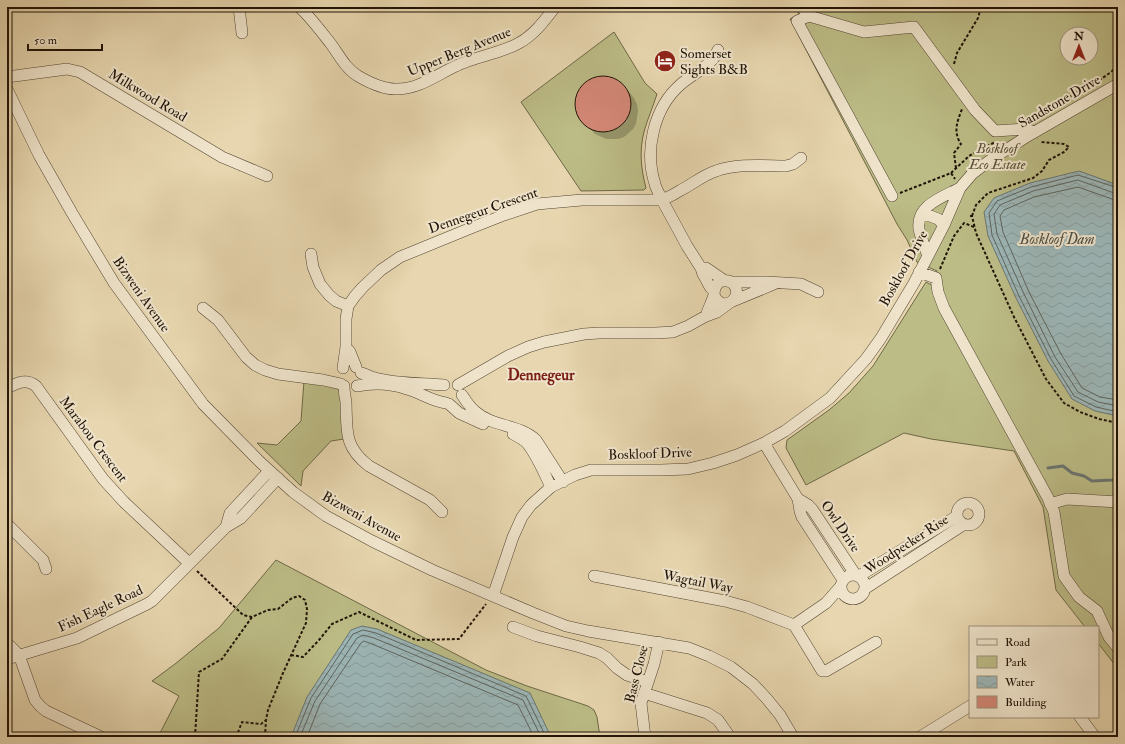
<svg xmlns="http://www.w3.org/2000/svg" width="1125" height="744" viewBox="0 0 1125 744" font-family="'IM FELL Double Pica',serif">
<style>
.green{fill:#bcbc86;stroke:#6e6846;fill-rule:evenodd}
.water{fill:url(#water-waves);stroke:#6a7571}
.shadow{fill:#0003}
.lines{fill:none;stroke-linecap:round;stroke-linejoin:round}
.shore{stroke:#5e645f;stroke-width:1}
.stream{stroke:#6a7571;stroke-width:3}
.building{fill:#d48877;stroke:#201307}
.minor-casing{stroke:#524431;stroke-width:12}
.path{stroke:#201307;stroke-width:2;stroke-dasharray:3 2;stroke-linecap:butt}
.minor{stroke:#efe4cb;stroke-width:11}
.labels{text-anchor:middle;stroke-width:4;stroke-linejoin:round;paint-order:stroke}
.street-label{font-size:14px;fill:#201307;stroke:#efe4cb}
.poi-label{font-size:14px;fill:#201307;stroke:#efe4cb;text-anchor:start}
.park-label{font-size:14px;font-style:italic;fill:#574e33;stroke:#efe4cb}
.water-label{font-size:15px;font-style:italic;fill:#4b4c45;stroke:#efe4cb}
.neighbourhood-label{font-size:15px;font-weight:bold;fill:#7a1f14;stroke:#efe4cb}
</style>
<defs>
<pattern id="water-waves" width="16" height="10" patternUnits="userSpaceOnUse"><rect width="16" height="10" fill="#9cb6b7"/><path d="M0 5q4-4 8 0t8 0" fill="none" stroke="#869c9c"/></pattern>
</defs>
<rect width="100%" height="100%" fill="#e7d6af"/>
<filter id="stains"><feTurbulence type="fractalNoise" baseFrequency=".005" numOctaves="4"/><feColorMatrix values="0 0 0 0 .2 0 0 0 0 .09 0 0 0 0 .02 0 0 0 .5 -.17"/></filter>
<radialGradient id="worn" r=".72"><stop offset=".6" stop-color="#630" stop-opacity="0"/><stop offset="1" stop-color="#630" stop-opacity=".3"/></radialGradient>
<path class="green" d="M 795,7 L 1118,7 L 1118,669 L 1098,643 L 1098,627 L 1085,627 L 1056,590 L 1043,507 L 1014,451 L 931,439 L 904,433 L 806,485 L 786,448 L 787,440 L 829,410 L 849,393 L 873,366 L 926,282 L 933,286 L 934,277 L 937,271 L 917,262 L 907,240 L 897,224 L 790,19 L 799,14 ZM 1067,34 L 1091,34 L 1091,58 L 1067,58 Z
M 614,32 L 645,83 L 657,94 C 653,107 647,120 644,132 C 639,151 641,169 646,188 L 644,190 L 581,191 L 521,102 Z
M 304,381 L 336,387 L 341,394 L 344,439 L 331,441 L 303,471 L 301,486 L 257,443 L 277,445 L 301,421 Z
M 276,560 L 486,670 L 527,686 L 588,706 L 594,710 L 597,717 L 600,737 L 158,737 L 179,696 L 152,681 L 175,664 L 219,628 Z"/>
<path class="water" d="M 1079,171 L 1118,185 L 1118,416 L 1095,411 L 1072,399 L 1048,361 L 1016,298 L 988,236 L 984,212 L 994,198 L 1030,183 Z
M 362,626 L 377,629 L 530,693 L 551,737 L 291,737 L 307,697 L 351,630 Z"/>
<path class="shadow" d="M 595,78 L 609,78 L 615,80 L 621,84 L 630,93 L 634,98 L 637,104 L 638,111 L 636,124 L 633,129 L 624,137 L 618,139 L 606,139 L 595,134 L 578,116 L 576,109 L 576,103 L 577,96 L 580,90 L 590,81 Z"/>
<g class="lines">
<path class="shore" d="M 1118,188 L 1078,175 L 1031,187 L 997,201 L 989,213 L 992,235 L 1019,296 L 1051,359 L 1074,396 L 1096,407 L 1118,412
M 1118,193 L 1114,193 L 1078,180 L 1033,191 L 1000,205 L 994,214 L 997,234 L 1024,294 L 1055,357 L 1078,392 L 1098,402 L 1118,406
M 1118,199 L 1112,199 L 1078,187 L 1034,197 L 1004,210 L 1000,216 L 1003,232 L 1029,292 L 1061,354 L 1082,388 L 1100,397 L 1118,400
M 295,737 L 311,698 L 353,634 L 363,630 L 376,633 L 526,696 L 546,737
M 300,737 L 315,701 L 357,638 L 363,635 L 374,638 L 523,700 L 541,737
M 307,737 L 320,704 L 361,643 L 364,641 L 372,644 L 518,705 L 534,737"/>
<path class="stream" d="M 1048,468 L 1063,466 L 1072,473 L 1084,476 L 1092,481 L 1113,480 L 1118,475"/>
</g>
<path class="building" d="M575 104a28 28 0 1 1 56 0a28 28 0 1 1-56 0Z"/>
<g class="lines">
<g class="minor-casing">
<path id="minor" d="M 239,7 L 242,33
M 299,7 C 308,14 323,34 331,44 C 339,55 346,69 358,76 C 370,83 384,90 398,89 C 419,89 438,74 456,66 C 476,56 500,54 519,43 C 534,35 545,20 555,7
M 802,7 L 809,16 L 864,32 L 914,27 L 975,110 L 995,131 L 1025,129 L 1035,132
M 809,16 L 797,21 L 892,196
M 718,50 C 716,53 715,58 712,60 C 703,70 690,76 680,85 C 654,108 644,150 655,184 C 656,189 660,195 662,200 C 669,197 675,194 681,190 C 693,184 703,175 716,171 C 737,163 765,166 786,166 L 793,164 L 801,158
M 7,77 L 67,69 L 80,72 L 222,157 L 267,176
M 7,89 L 39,155 L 72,213 L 114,283 L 203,404 L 260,462 L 293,492 L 326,516 L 372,541 L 432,570 L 533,613 L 566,626 L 588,631 L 689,648 L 709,656 L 731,667 L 753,684 L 767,699 L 780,715 L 793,737
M 922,213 L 938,219 L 944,225
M 311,254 L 313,267 L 320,284 L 329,295 L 336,301 L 348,306
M 928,256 C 925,248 921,238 919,229 C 916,205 943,197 960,188
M 701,268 L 706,268 L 725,281
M 919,272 L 936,278 L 938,292 L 944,308 L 1048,498 L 1054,512 L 1064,576 L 1079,597 L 1097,611 L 1109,637 L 1118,648
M 730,282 L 767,282 L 801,284 L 818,292
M 733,301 L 774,284
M 203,308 L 218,320 L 246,357 L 255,365 L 265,370 L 278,374 L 323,380 L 341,384
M 706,316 C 708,309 712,302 714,295 C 714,292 714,289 716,286 C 720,279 730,279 734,285 C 744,298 722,314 714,295
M 346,347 L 350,352 L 356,367
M 343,368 L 346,347 L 346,319 L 348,306 L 355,296 L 363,287 L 381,270 L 400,257 L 471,228 L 504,215 L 537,204 L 582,200 L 662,200 L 687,246 L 701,268 L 703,274 L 710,287 L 714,291
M 361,373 C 366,374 370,377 375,378 C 398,384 422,383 444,385
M 458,385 L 508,356 L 528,347 L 544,342 L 584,334 L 599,333 L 656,333 L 673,332 L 688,326 L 706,316 L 717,312 L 728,304
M 344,386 C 344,392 345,397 346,402 C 347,431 344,447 369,466 L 430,500 L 442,512
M 357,386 C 373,383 392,384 407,389 C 421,393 432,401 446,403
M 7,388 C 17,383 26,378 36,386 L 103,479 L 124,502 L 189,563
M 462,395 C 466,401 470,408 476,412 C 493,427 519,424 536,440 L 563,482
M 449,404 L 459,413 L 483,424
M 513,434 C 517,436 522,439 526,442 C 536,453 545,475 551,487
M 764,443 L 798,499 L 800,511 L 802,517 L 843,580
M 798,499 L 808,505 L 812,509 L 855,574
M957 514a11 11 0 1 1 22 0a11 11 0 1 1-22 0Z
M 1050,504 L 1067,499 L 1118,502
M 7,524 L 43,560 L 46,569
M 226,527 L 230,513 L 269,471
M841 587a12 12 0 1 1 24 0a12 12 0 1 1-24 0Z
M 594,576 L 725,601 L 747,607 L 794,625
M 859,576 L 957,516
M 866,588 L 963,525
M 493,596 L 513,537 L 522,517 L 531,505 L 551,487 L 575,475 L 591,470 L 661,470 L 688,469 L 713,463 L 737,455 L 764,443 L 785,431 L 830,398 L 866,359 L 881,338 L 914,283 L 944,225 L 960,188 L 972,174 L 989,161 L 1026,137 L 1118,84
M 794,625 L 822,671 L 826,671 L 876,642
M 794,625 L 826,603 L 841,586
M 513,627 L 537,636 L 580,647 L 599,653 L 607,658 L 617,668 L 627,675 L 648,682
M 7,643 L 19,655 L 35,700 L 40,706 L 46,711 L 101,737
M 7,659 L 77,638 L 147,604 L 152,601 L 226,527 L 241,518 L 278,478
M 644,693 L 707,713 L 718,720 L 730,737
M 1080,717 L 1095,737
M 645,737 L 641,703 L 654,664 L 659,642
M 920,737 L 970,706"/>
</g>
<path class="path" d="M 954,64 L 957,53 L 978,18 L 981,7
M 1035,119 L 1069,97 L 1088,85 L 1097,82 L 1111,72 L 1118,66
M 956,168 L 954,153 L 961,144 C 953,132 957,122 962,109
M 951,173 L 969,156 L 995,142
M 900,193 L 951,173 L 955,179
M 970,216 L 972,216 L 976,233 L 1014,317 L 1046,379 L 1064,403 L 1080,412 L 1099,419 L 1118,423
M 972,216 L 976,205 L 988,193 L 1033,178 L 1042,171 L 1049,160 L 1064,152 L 1069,147 L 1064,144 L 1042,142 L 1040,141
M 940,269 L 954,236 L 964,223 L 974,227
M 197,571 L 243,615 L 252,617 L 268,610 L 278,609 L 292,598 L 299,596 L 305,600 L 307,609 L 306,623 L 283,673 L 268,710 L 266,720 L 261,724 L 242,722 L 237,735 L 235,737
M 291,655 L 303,657 L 319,640 L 332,624 L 359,612 L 416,640 L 459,639 L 486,604
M 195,737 L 199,672 L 222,659 L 252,617
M 265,737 L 266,720"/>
<use href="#minor" class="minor"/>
</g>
<defs>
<g id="hotel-disc" transform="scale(1.15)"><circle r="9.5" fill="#8f2418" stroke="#efe4cb"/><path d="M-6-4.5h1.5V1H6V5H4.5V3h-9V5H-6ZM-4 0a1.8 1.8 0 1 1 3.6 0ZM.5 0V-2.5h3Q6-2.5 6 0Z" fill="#fff"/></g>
</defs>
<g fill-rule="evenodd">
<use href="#hotel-disc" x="665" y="61"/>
</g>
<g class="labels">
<g class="street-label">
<text transform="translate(459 51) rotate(-22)" y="5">Upper Berg Avenue</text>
<text transform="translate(148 95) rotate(31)" y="5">Milkwood Road</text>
<text transform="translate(1059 101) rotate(-30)" y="5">Sandstone Drive</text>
<text transform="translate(483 210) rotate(-19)" y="5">Dennegeur Crescent</text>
<text transform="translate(903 268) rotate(-61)" y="5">Boskloof Drive</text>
<text transform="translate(142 294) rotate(55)" y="5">Bizweni Avenue</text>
<text transform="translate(94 439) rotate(53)" y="5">Marabou Crescent</text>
<text transform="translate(650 453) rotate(-2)" y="5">Boskloof Drive</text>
<text transform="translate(362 516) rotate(29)" y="5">Bizweni Avenue</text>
<text transform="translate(841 526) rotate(56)" y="5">Owl Drive</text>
<text transform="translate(906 544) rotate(-33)" y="5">Woodpecker Rise</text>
<text transform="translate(698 581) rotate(11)" y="5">Wagtail Way</text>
<text transform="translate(100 608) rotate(-25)" y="5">Fish Eagle Road</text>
<text transform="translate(636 674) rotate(-76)" y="5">Bass Close</text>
</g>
<g class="poi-label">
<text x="680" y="58">Somerset<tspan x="680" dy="16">Sights B&amp;B</tspan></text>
</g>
<g class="park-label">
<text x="997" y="153">Boskloof<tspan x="997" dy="16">Eco Estate</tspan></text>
</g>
<g class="water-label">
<text x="1057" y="244">Boskloof Dam</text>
</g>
<g class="neighbourhood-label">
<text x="541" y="380">Dennegeur</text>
</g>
</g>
<rect width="1125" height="744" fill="none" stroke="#e7d6af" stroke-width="24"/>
<rect x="8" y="8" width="1109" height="728" fill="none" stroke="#201307" stroke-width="2"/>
<rect x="12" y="12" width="1101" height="720" fill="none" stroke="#201307"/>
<rect x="969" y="626" width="130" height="92" fill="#efe4cb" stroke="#9c907d"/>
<rect x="977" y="639" width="20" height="6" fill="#efe4cb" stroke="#9c907d"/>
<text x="1005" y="646" font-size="12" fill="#201307">Road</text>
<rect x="977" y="656" width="20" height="12" fill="#bcbc86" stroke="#9c907d"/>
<text x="1005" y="666" font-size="12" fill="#201307">Park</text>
<rect x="977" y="676" width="20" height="12" fill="url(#water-waves)" stroke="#9c907d"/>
<text x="1005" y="686" font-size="12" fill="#201307">Water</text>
<rect x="977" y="696" width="20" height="12" fill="#d48877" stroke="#9c907d"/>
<text x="1005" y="706" font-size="12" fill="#201307">Building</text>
<g transform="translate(1079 46)"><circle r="19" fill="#efe4cb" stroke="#9c907d"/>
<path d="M0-3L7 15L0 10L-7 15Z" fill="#8f2418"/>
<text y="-6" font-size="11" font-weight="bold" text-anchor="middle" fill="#201307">N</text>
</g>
<path d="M28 44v6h74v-6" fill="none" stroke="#201307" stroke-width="2"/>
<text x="34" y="44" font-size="12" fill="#201307" stroke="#efe4cb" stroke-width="3" paint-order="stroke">50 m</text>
<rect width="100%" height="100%" filter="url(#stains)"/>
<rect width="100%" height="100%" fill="url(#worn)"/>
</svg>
